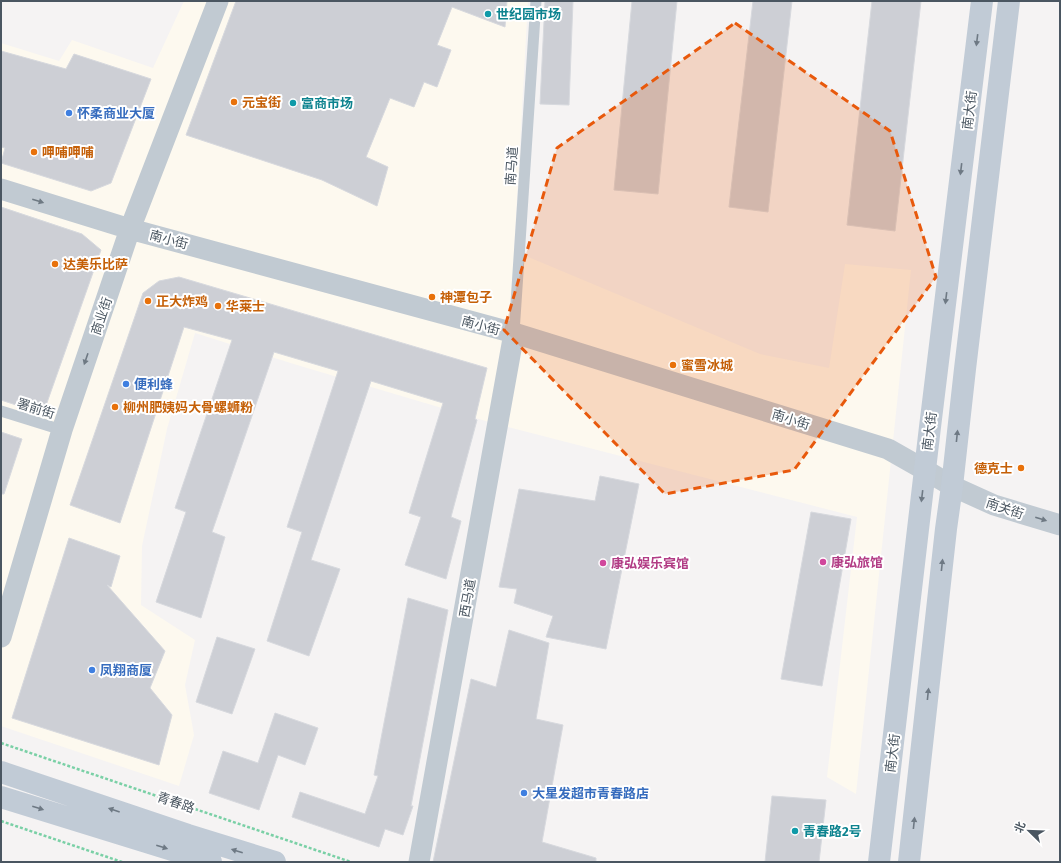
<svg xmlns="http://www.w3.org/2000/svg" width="1061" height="863" viewBox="0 0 1061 863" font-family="'Fira Sans','Noto Sans SC',sans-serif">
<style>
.commercial{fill:#fdf9ef}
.building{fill:#cdcfd5;stroke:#d7d9de}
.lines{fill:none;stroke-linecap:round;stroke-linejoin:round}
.path{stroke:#7ad0a6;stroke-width:2.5;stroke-dasharray:3 2;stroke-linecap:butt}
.lane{stroke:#c1cad2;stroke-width:11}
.street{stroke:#c1cad2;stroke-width:21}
.secondary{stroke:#c1cbd6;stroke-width:22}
.oneway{fill:#6e7984}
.oneway2{fill:#6e7983}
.marked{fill:#e8590c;fill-opacity:0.2;stroke:#e8590c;stroke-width:3;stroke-dasharray:8 5;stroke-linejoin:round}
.culture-dot{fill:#0f9aa8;stroke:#fff;stroke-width:1.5}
.food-dot{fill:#e8710a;stroke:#fff;stroke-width:1.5}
.shop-dot{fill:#3f7fe0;stroke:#fff;stroke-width:1.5}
.hotel-dot{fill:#d1479c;stroke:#fff;stroke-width:1.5}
.labels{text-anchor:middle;stroke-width:4;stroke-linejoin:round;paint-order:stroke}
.culture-label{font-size:13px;font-weight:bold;fill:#0d838f;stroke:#fff;text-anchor:start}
.food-label{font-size:13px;font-weight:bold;fill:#c56008;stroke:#fff;text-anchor:start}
.street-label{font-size:13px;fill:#4a5661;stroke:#fff}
.shop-label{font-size:13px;font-weight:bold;fill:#366cbe;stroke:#fff;text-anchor:start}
.hotel-label{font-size:13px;font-weight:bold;fill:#b23c85;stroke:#fff;text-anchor:start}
</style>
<rect width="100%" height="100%" fill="#f5f3f3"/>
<path class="commercial" d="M 184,1 L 528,1 L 514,251 L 760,354 L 829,368 L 845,264 L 911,270 L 856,794 L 827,777 L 857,517 L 489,422 L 297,365 L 195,333 L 167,429 L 142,546 L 141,605 L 195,640 L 185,685 L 194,735 L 179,786 L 1,726 L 1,43 L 59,61 L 72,40 L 153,68 Z"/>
<path class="building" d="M 236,1 L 507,1 L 505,27 L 452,7 L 437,45 L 451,50 L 437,87 L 424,82 L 414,107 L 390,98 L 366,157 L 388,167 L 377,206 L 322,180 L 186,135 Z
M 545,1 L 573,1 L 569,105 L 540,104 Z
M 632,1 L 677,1 L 658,194 L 614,190 Z
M 753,1 L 792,1 L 768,212 L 729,207 Z
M 872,1 L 921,1 L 895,231 L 847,225 Z
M 1,51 L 66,69 L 74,54 L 151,79 L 111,183 L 91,191 L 1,163 L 5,148 L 1,147 Z
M 1,207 L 82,234 L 101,250 L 43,414 L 1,400 Z
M 179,277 L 487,368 L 475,419 L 477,420 L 451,517 L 461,521 L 446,579 L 405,565 L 421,517 L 409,513 L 443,403 L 371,381 L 311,560 L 340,569 L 309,656 L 267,641 L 302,532 L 287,527 L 338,371 L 274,352 L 212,532 L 225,537 L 201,618 L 156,602 L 186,512 L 175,508 L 232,340 L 184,327 L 120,523 L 70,505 L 143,293 L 159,281 Z
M 1,432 L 22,439 L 4,494 L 1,494 Z
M 600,476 L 639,484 L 606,649 L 546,637 L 553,616 L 514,603 L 517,589 L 499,587 L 519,489 L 595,501 Z
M 811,512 L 851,519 L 822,686 L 781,679 Z
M 69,538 L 120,556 L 111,587 L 107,585 L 165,651 L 150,688 L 172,715 L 159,765 L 12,718 Z
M 408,598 L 448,610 L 411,806 L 413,806 L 403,835 L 385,829 L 379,847 L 292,817 L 300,792 L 365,814 L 378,776 L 374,775 Z
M 509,630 L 549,643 L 536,719 L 563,725 L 542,842 L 596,858 L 596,862 L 433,862 L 471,679 L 496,687 Z
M 217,637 L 255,649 L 232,714 L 196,702 Z
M 275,713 L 318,728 L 305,765 L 278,755 L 259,810 L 209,793 L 223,751 L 258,763 Z
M 772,796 L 826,800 L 819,862 L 765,862 Z"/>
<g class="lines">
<path class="path" d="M 1,743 L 351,862
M 1,821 L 122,862"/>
<path class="lane" d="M 514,333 L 536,1
M 1,411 L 62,430"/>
<path class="street" d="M 1,189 L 130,229 L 514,333 L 888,449 L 925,470 L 952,486 L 994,505 L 1060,525
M 1,637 L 62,430 L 130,229 L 218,1
M 419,862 L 514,333"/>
<path class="secondary" d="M 1,772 L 188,835 L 275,862
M 1,797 L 211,862
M 879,862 L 930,427 L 982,1
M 909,862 L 946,529 L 952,486 L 965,369 L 1009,1"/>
</g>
<defs><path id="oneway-solid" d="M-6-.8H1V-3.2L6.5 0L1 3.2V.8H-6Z"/></defs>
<g class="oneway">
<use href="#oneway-solid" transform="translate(977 40) rotate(97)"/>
<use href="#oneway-solid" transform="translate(961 169) rotate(97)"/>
<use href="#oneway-solid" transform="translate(946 298) rotate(97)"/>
<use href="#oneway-solid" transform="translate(957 436) rotate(-84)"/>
<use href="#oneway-solid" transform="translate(922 496) rotate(97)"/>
<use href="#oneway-solid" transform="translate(942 565) rotate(-84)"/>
<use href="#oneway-solid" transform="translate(928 694) rotate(-84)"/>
<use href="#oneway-solid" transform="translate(38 808) rotate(17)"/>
<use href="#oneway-solid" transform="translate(114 810) rotate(-161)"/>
<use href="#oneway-solid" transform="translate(914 823) rotate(-84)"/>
<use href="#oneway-solid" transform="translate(162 847) rotate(17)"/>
<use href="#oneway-solid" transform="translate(237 851) rotate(-163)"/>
</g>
<g class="oneway2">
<use href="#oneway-solid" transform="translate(38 201) rotate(17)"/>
<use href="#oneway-solid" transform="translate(86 359) rotate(109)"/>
<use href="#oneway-solid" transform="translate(1041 519) rotate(17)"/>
</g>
<path class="marked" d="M 735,23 L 890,131 L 936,277 L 794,470 L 665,494 L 504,330 L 557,148 Z"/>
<g class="culture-dot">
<circle cx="488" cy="14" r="4"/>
<circle cx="293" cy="103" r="4"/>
<circle cx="795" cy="831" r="4"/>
</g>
<g class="food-dot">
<circle cx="234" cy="102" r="4"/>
<circle cx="34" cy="152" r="4"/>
<circle cx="55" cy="264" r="4"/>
<circle cx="432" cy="297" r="4"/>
<circle cx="148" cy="301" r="4"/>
<circle cx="218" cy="306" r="4"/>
<circle cx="673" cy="365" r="4"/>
<circle cx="115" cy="407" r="4"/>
<circle cx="1021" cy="468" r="4"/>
</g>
<g class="shop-dot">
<circle cx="69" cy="113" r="4"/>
<circle cx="126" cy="384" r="4"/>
<circle cx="92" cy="670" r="4"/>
<circle cx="524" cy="793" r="4"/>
</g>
<g class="hotel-dot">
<circle cx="823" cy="562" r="4"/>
<circle cx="603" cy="563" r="4"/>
</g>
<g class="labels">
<g class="culture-label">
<text x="496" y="19">世纪园市场</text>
<text x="301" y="108">富商市场</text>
<text x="803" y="836">青春路2号</text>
</g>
<g class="food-label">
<text x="242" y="107">元宝街</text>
<text x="42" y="157">呷哺呷哺</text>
<text x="63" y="269">达美乐比萨</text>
<text x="440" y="302">神潭包子</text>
<text x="156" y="306">正大炸鸡</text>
<text x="226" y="311">华莱士</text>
<text x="681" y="370">蜜雪冰城</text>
<text x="123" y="412">柳州肥姨妈大骨螺蛳粉</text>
<text x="1013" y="473" text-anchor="end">德克士</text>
</g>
<g class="street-label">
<text transform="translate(969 110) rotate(-83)" y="5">南大街</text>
<text transform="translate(511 166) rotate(-86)" y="5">南马道</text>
<text transform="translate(169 239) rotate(15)" y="5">南小街</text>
<text transform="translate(101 316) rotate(-71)" y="5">商业街</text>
<text transform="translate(481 325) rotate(15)" y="5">南小街</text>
<text transform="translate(36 408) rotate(17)" y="5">署前街</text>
<text transform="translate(791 419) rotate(17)" y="5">南小街</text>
<text transform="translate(929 431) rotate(-83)" y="5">南大街</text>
<text transform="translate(1005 508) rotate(19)" y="5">南关街</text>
<text transform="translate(467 598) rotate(-80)" y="5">西马道</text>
<text transform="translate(892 753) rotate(-83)" y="5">南大街</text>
<text transform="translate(176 802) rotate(19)" y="5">青春路</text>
</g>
<g class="shop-label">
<text x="77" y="118">怀柔商业大厦</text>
<text x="134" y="389">便利蜂</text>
<text x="100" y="675">凤翔商厦</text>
<text x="532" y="798">大星发超市青春路店</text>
</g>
<g class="hotel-label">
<text x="831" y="567">康弘旅馆</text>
<text x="611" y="568">康弘娱乐宾馆</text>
</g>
</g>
<rect width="1061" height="863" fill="none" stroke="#4a5661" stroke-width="4"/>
<g transform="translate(1029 831) rotate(293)" stroke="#ffffff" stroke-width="3" paint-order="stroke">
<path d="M0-3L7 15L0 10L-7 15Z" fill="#4a5661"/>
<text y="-6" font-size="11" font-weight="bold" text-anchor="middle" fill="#4a5661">北</text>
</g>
</svg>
